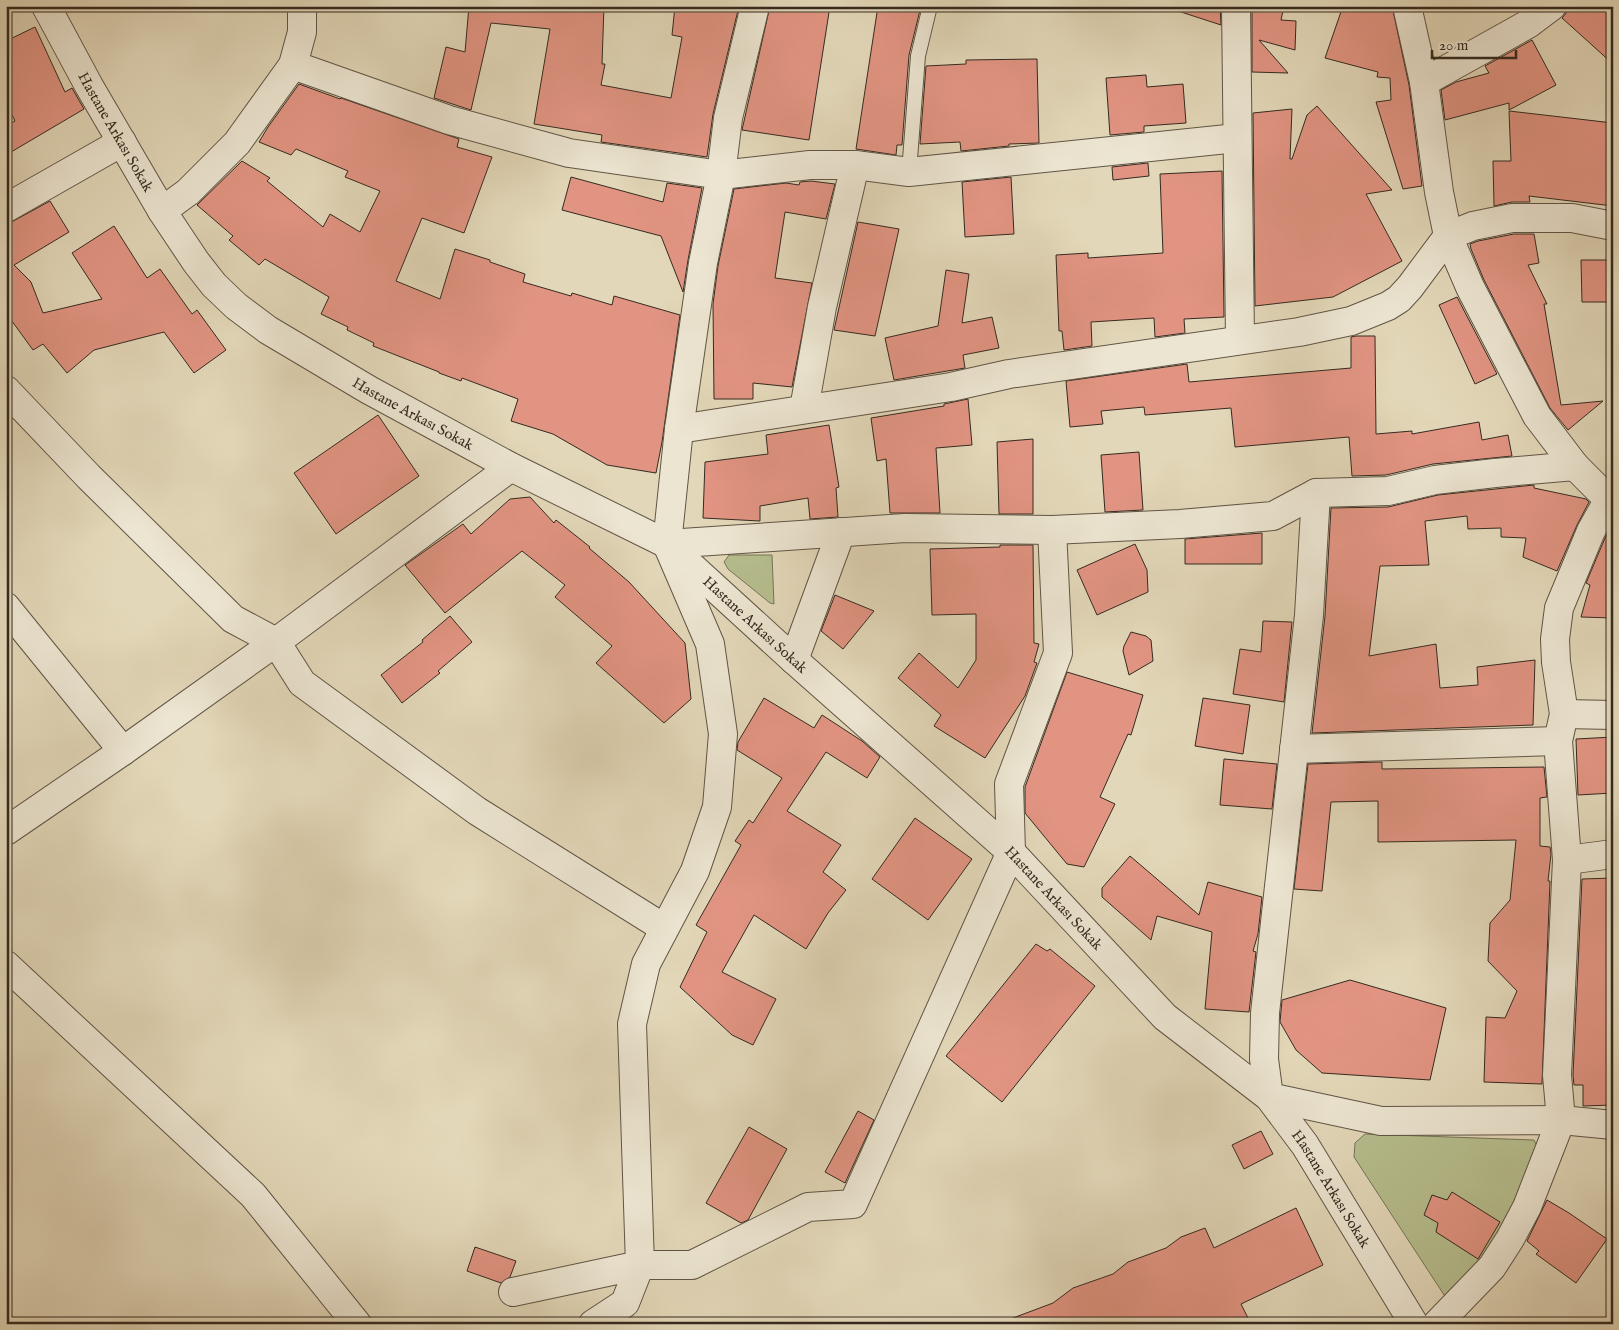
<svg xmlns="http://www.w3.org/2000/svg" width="1619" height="1330" viewBox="0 0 1619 1330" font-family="'IM FELL English',serif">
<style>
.green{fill:#b6bd8d;stroke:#767456}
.building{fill:#e19482;stroke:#352a20}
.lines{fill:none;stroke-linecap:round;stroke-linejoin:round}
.lane-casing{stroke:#605546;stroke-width:16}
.street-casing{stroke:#605546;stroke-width:30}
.lane{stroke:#ece5d1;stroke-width:14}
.street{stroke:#ece5d1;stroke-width:28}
.labels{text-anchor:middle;stroke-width:4.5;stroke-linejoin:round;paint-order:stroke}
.street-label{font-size:15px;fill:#352a20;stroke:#ece5d1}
</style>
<rect width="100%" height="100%" fill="#e2d7b8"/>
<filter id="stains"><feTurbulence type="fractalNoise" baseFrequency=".004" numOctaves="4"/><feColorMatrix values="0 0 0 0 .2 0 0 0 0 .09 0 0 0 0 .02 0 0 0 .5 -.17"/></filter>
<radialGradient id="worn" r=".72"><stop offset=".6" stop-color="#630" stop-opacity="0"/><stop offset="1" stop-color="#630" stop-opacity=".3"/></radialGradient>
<path class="green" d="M 729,555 L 772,555 L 774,604 L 770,603 L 728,569 L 724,562 Z
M 1365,1134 L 1534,1140 L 1538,1148 L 1508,1220 L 1481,1262 L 1448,1301 L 1354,1157 L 1355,1143 Z"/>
<path class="building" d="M 469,6 L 604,6 L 602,64 L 605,64 L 601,85 L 671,98 L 682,37 L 672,35 L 675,6 L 739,6 L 713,114 L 707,157 L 601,142 L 602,135 L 534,124 L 550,29 L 491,23 L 471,110 L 434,98 L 446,47 L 465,52 Z
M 770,6 L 830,6 L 809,140 L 742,130 Z
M 878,6 L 921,6 L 909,55 L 902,145 L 897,145 L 896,155 L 856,149 Z
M 1178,6 L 1220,6 L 1221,25 L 1178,11 Z
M 1252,6 L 1284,6 L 1281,20 L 1296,21 L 1295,50 L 1259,40 L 1288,73 L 1252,72 Z
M 1343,6 L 1392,6 L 1409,85 L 1422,186 L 1403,189 L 1376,102 L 1391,100 L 1390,78 L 1377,77 L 1378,72 L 1325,58 Z
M 1572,6 L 1613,6 L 1613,64 L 1562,18 Z
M 35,27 L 65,92 L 72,88 L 84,109 L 6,155 L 6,126 L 15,121 L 6,102 L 6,41 Z
M 1532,40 L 1556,85 L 1509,110 L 1509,103 L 1445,120 L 1441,90 L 1456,82 L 1489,73 L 1485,66 Z
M 1037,59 L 1039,143 L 1009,144 L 1009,146 L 961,151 L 960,142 L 920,144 L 926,66 L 966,64 L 966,60 Z
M 1146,75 L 1147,87 L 1183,84 L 1186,123 L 1144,126 L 1144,132 L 1110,135 L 1106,78 Z
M 299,84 L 340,99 L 341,98 L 459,139 L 457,147 L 492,157 L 464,233 L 422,218 L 396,281 L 440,299 L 455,249 L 490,260 L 490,262 L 525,274 L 523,282 L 571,296 L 572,293 L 612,305 L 614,296 L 680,315 L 662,442 L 656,473 L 607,465 L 553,434 L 511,421 L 518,399 L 462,378 L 461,381 L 439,373 L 439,372 L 373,346 L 374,343 L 347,330 L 348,327 L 321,314 L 329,297 L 265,259 L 259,265 L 229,240 L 233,236 L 197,205 L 242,161 L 270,178 L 267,181 L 323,227 L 330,214 L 360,232 L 380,191 L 345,177 L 348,171 L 296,149 L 291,155 L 259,142 L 268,127 Z
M 1317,106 L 1392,190 L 1366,194 L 1402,261 L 1333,297 L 1255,306 L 1253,113 L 1292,109 L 1290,159 L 1292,159 L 1307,115 Z
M 1509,111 L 1613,123 L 1613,206 L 1529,196 L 1530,202 L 1512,202 L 1494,206 L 1493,161 L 1511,161 Z
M 1148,163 L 1149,176 L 1113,180 L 1112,167 Z
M 1222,171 L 1224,317 L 1184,319 L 1185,333 L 1155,337 L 1154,318 L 1091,322 L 1092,346 L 1064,350 L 1062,331 L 1059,331 L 1056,255 L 1088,253 L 1088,258 L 1163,253 L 1160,174 Z
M 571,177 L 663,202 L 667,183 L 702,188 L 688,260 L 683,292 L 661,236 L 562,210 Z
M 1011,177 L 1014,234 L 965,237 L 962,182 Z
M 811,181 L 835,184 L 826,219 L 785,212 L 775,278 L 812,283 L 792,387 L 753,383 L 753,399 L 714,399 L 713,304 L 718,266 L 734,189 L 786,183 L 799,185 L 800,182 Z
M 50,201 L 69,232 L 14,265 L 31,282 L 43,313 L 102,299 L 72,253 L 114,226 L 147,278 L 160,269 L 192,314 L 197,310 L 226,350 L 194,373 L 164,332 L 94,350 L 67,373 L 43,344 L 33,350 L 6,313 L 6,225 Z
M 858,222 L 899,229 L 875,336 L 834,330 Z
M 1514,234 L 1534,234 L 1539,263 L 1528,265 L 1547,304 L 1544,304 L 1561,405 L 1603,401 L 1568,430 L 1550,408 L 1484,280 L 1471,249 L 1470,244 L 1478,241 Z
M 1581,260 L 1613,260 L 1613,302 L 1582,302 Z
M 946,270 L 969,274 L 962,323 L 992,317 L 999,348 L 963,355 L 965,368 L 894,380 L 885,338 L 938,326 Z
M 1457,297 L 1496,372 L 1497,374 L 1475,384 L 1439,305 Z
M 1356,336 L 1375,336 L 1376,434 L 1412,431 L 1412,434 L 1479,422 L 1482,440 L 1508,435 L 1512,456 L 1433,464 L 1386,475 L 1352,476 L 1349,437 L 1235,447 L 1231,408 L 1145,415 L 1144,407 L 1101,411 L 1103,424 L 1070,427 L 1066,381 L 1187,364 L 1189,382 L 1351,368 L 1351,337 Z
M 968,399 L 972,445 L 936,448 L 940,513 L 890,513 L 886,459 L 877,461 L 871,418 L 944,406 L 944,404 Z
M 378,415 L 419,476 L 336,534 L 294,473 Z
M 829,425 L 839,487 L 836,488 L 838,517 L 810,519 L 808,498 L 760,506 L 760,521 L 703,518 L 705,462 L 768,454 L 766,435 Z
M 1033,439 L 1033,514 L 999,514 L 997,442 Z
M 1139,452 L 1143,510 L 1105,512 L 1101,455 Z
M 1534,485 L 1534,488 L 1586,499 L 1589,502 L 1577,525 L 1557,571 L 1523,557 L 1526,538 L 1501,537 L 1501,528 L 1468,529 L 1467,516 L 1425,521 L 1429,565 L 1380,566 L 1369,656 L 1436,644 L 1440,688 L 1478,685 L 1477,667 L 1535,660 L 1533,725 L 1312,733 L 1325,616 L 1331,508 L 1388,507 L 1438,495 Z
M 530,497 L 554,523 L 556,520 L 590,547 L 589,548 L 629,582 L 685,643 L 691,699 L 664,723 L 596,663 L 612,646 L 555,597 L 565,585 L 522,551 L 445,613 L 405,565 L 463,524 L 471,534 L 510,499 Z
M 1613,524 L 1613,618 L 1581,617 L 1590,585 L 1586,583 L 1605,538 Z
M 1262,533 L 1262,564 L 1185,564 L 1185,539 Z
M 1135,544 L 1147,570 L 1148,592 L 1097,615 L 1077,570 Z
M 1000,545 L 1033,545 L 1034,643 L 1039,644 L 1034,662 L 1037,663 L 1025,696 L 985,758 L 934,726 L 941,715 L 898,678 L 919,653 L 958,688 L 976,660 L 976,614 L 932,615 L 930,549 L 1000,547 Z
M 835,595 L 874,611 L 843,649 L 821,631 Z
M 450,616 L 472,642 L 438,671 L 440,673 L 402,703 L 381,675 L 423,642 L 422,640 Z
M 1263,621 L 1292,622 L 1284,702 L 1233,694 L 1240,649 L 1261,652 Z
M 1131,632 L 1146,636 L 1151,640 L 1153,661 L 1129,675 L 1123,651 L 1124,646 Z
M 1067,672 L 1143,695 L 1131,735 L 1128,734 L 1100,797 L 1115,804 L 1084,867 L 1067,864 L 1025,813 L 1025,787 Z
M 764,698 L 814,728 L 822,715 L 862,741 L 880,757 L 867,778 L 826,752 L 787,811 L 841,845 L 823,872 L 846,890 L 828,913 L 806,949 L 754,915 L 722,972 L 776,999 L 753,1045 L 732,1035 L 680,987 L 707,932 L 696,925 L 741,845 L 735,841 L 749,820 L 753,823 L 782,778 L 737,750 L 738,742 Z
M 1203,698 L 1250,705 L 1243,754 L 1195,746 Z
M 1613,737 L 1613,793 L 1578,795 L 1576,739 Z
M 1224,759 L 1277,764 L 1272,809 L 1220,805 Z
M 1382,762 L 1382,769 L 1544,767 L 1547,797 L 1540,798 L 1540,846 L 1550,847 L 1551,854 L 1548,881 L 1550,881 L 1542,1084 L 1484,1082 L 1486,1017 L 1505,1018 L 1517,991 L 1488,961 L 1490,923 L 1510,900 L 1516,840 L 1378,842 L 1378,801 L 1331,802 L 1322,891 L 1294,889 L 1308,764 Z
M 915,818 L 972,859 L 928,920 L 872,879 Z
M 1130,856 L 1199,915 L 1208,882 L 1262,897 L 1258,934 L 1253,951 L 1256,952 L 1249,1012 L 1205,1009 L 1212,932 L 1157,916 L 1151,940 L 1102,897 L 1102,888 Z
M 1613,878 L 1613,1105 L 1583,1106 L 1583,1085 L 1574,1085 L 1573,1075 L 1582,879 Z
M 1036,944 L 1047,951 L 1050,949 L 1095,986 L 1002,1102 L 946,1056 Z
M 1350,980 L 1446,1008 L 1430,1080 L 1322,1073 L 1296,1050 L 1280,1022 L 1282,1000 Z
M 858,1111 L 874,1120 L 845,1183 L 825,1172 Z
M 749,1127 L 787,1149 L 748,1220 L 741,1223 L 706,1203 Z
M 1261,1131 L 1273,1154 L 1244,1169 L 1232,1145 Z
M 1452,1192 L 1500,1222 L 1478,1259 L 1436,1232 L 1438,1223 L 1424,1215 L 1432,1195 L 1447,1200 Z
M 1547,1200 L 1569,1213 L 1607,1239 L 1576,1283 L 1536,1254 L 1539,1251 L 1527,1241 Z
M 1296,1208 L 1323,1265 L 1241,1304 L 1251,1324 L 1005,1324 L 1005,1321 L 1053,1303 L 1073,1288 L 1113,1274 L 1128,1262 L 1166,1248 L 1181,1237 L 1205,1228 L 1214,1248 Z
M 475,1247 L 516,1261 L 510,1277 L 501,1283 L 467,1271 Z"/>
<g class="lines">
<g class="lane-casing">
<path id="lane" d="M 909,172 L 918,56 L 930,6"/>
</g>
<g class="street-casing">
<g id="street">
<path id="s1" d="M 46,6 L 89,86 L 162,211 L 196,262 L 214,285 L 236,306 L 268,330 L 369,390 L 511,467 L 667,544 L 794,660 L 1011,852 L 1165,1017 L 1269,1097 L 1305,1145 L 1414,1324"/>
<path d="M 1236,6 L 1240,340"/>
<path d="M 1407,6 L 1424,82 L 1439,192 L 1448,236 L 1470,287 L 1537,416 L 1575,466"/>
<path d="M 293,65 L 449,120 L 569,153 L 721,175 L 810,165 L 855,165 L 909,172 L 1237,138"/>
<path d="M 1424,82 L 1528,24 L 1552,6"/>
<path d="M 6,208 L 122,142"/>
<path d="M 162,211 L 188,192 L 237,143 L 293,65 L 302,32 L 302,6"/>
<path d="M 6,390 L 89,477 L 233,619 L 276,642 L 302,683 L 477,811 L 664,928"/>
<path d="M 804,409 L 822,307 L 855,165"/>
<path d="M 679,429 L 951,387 L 1009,374 L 1299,332 L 1351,321 L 1388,306 L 1399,299 L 1410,287 L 1448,236 L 1473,226 L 1512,218 L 1572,218 L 1613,226"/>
<path d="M 1316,493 L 1309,615 L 1265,1013 L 1264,1059 L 1269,1097 L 1381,1121 L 1561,1120 L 1613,1125"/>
<path d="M 667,544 L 905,528 L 1052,530 L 1180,524 L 1273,516 L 1316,493 L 1388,491 L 1435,480 L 1495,473 L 1575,466 L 1605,496 L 1609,499 L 1613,499"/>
<path d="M 6,607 L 123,751"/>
<path d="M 794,660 L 841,532"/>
<path d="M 1564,714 L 1613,715"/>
<path d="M 1294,749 L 1558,741"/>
<path d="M 6,831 L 123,751 L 276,642 L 511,467"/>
<path d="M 1567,860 L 1613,854"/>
<path d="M 6,965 L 253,1195 L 357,1324"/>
<path d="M 513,1292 L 640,1265 L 692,1265 L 808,1207 L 853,1204 L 1011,852 L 1009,784 L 1058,653 L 1052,530"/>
<path d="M 593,1324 L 625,1303 L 640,1265 L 632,1024 L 646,964 L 695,871 L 717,807 L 723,734 L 710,644 L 667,544 L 679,429 L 703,263 L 721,175 L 728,118 L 755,6"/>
<path d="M 1437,1324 L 1492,1267 L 1510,1239 L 1527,1207 L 1561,1120 L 1557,1075 L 1567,860 L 1558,741 L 1564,714 L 1556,662 L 1555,639 L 1559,608 L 1591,531 L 1609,499"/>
</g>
</g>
<use href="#lane" class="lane"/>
<use href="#street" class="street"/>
</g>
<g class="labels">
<g class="street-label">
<text dy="5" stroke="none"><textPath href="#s1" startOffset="144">Hastane Arkası Sokak</textPath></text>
<text dy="5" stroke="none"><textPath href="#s1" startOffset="564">Hastane Arkası Sokak</textPath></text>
<text dy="5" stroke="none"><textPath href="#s1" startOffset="969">Hastane Arkası Sokak</textPath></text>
<text dy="5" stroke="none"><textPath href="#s1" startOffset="1374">Hastane Arkası Sokak</textPath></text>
<text dy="5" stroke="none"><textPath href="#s1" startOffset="1779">Hastane Arkası Sokak</textPath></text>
</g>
</g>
<rect width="1619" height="1330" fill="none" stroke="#e2d7b8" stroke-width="25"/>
<rect x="8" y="8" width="1604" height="1315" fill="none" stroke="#352a20" stroke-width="2.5"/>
<rect x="12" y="12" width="1594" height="1305" fill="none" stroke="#352a20"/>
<path d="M1432 50v8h84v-8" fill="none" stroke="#352a20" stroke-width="2.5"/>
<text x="1439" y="50" font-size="15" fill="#352a20" stroke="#ece5d1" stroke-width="4" paint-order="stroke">20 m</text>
<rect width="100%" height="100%" filter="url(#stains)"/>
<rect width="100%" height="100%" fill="url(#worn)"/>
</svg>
